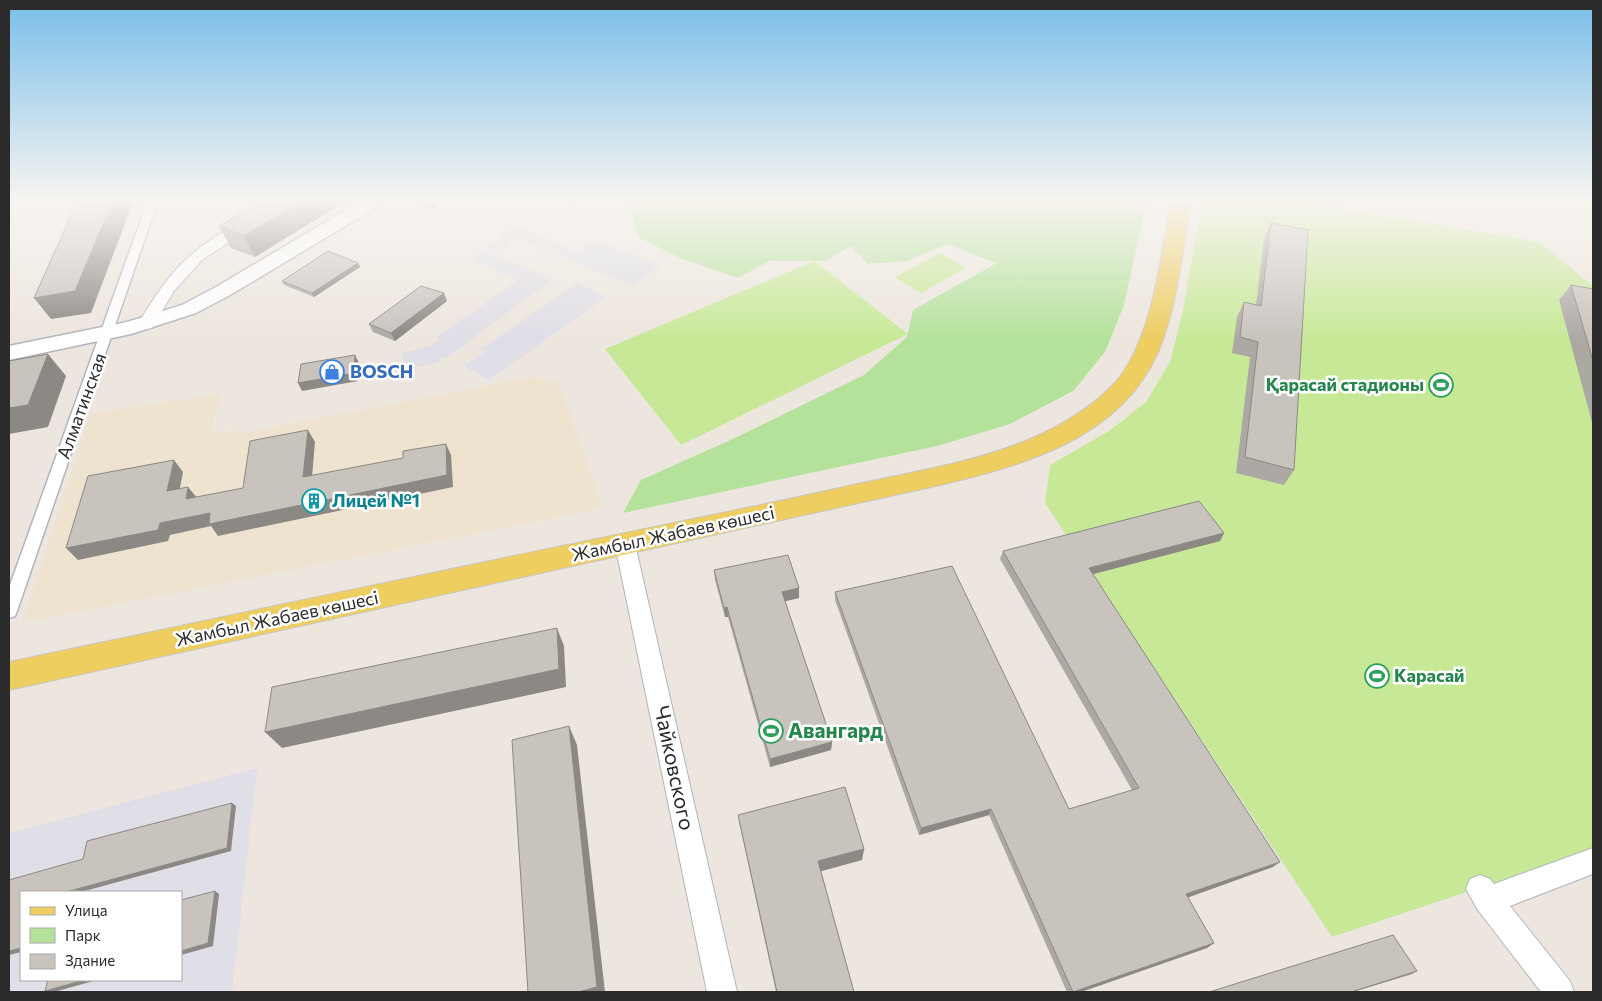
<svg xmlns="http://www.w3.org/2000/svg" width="1602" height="1001" viewBox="0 0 1602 1001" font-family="Commissioner,sans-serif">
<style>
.industrial{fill:#e0dee6;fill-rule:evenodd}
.education{fill:#eee3ce}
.green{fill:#b4e29b}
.pitch{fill:#c7e997}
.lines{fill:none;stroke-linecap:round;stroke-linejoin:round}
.pedestrian-casing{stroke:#b1b4bf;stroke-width:3}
.minor-casing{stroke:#b1b4bf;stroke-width:2}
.tertiary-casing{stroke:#b1b4bf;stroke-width:3}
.primary-casing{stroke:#c8c8c8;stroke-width:2}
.pedestrian{fill:#fff;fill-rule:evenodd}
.minor{fill:#fff;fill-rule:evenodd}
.tertiary{fill:#fff;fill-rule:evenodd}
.primary{fill:#eecd61;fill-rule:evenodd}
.wall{fill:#aca8a3}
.shaded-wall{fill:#8c8884}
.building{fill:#c8c3bd;stroke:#8c8884}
.labels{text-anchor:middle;stroke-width:5;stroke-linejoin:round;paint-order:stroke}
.shop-label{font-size:18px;font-weight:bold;fill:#366cbe;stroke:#fff;text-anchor:start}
.leisure-label{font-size:18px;font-weight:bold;fill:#27864d;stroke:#fff;text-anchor:end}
.street-label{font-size:18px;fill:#2b2b2b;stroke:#fff}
.culture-label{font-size:18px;font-weight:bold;fill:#0d838f;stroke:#fff;text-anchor:start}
.near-leisure-label{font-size:21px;font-weight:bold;fill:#27864d;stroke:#fff;text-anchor:start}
.near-street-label{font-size:21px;fill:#2b2b2b;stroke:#fff}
</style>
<rect width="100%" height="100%" fill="#ede6de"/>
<path class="industrial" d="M 517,225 L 528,230 L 526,231 L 577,252 L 594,240 L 660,265 L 633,286 L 515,238 L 492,254 L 553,279 L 449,356 L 438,358 L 440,362 L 404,370 L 402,353 L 431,346 L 440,339 L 437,337 L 518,280 L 470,259 L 503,238 L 500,236 Z
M 577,283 L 606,297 L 489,380 L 464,366 L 485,352 L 480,350 Z
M 257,768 L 232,992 L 9,992 L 9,833 ZM 21,892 L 181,892 L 181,980 L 21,980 Z"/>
<path class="education" d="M 534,377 L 559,383 L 603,508 L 22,623 L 90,414 L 220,394 L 211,431 L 247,432 Z"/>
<path class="green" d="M 627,200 L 1147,200 L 1124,305 L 1105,352 L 1073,391 L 1010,424 L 937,446 L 623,513 L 641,480 L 735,438 L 864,375 L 907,337 L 913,310 L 997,263 L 947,244 L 907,261 L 868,264 L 851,246 L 825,261 L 769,261 L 738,278 L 680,258 L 638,237 Z"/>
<path class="pitch" d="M 1202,200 L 1292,200 L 1539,242 L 1593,286 L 1593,850 L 1332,937 L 1045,503 L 1050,465 L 1109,431 L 1146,402 L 1170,362 L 1183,311 Z
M 940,253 L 966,268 L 921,293 L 895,277 Z
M 814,261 L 908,334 L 681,445 L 605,349 Z"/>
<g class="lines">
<g class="pedestrian-casing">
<path id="pedestrian" d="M 148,200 L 158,200 L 17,611 L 15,616 L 9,618 L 9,588 Z"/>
</g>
<g class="minor-casing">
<path id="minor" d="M 281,200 L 299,200 L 249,229 L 202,260 L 174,291 L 152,328 L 146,329 L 140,328 L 138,324 C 153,299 169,273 192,254 C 218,232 251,216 281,200 Z
M 625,536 L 632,538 L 635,544 L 737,992 L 707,992 L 615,544 L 618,538 Z
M 1593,848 L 1593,874 L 1510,906 L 1570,981 L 1574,992 L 1541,992 L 1478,910 L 1466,889 L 1470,879 L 1480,875 L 1490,879 L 1494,884 Z"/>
</g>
<g class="tertiary-casing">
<path id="tertiary" d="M 363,200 L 385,200 L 382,204 L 230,295 L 196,313 L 131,334 L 9,360 L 9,346 L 127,322 L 182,305 L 216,287 Z"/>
</g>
<g class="primary-casing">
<path id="primary" d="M 1171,200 L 1191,200 C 1182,251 1178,305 1158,352 C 1120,440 1020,466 936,486 L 9,690 L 9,662 C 205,621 400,579 596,539 C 682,521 768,504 853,485 C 942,465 1040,454 1109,389 C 1152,349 1161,256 1171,200 Z"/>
</g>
<use href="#pedestrian" class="pedestrian"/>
<use href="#minor" class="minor"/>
<use href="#tertiary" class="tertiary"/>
<use href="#primary" class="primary"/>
</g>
<path class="wall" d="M 265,200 L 255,257 L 231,248 L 219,226 Z
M 410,200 L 446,200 L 433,209 Z
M 556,200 L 581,200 L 571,206 Z
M 1271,223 L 1294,470 L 1284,485 L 1236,473 L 1250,357 L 1232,353 L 1237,317 L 1244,302 L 1256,305 L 1264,238 Z
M 358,263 L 360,267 L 314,297 L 284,285 L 282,281 Z
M 1571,285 L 1593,289 L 1593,426 L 1559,300 Z
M 447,301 L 395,341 L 373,332 L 369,324 Z
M 1224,533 L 1220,541 L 1093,574 L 1273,867 L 1188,897 L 1214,943 L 1207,948 L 1081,992 L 1067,992 L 989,815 L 919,835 L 835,600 L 835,592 L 1069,809 L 1132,790 L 1000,559 L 1003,551 Z
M 714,570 L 799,588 L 799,598 L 785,601 L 832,742 L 831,750 L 770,767 L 728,617 L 725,617 L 715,580 Z
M 738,815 L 864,849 L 862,860 L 821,871 L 854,992 L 776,992 L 740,826 Z"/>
<path class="shaded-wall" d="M 113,200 L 134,200 L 91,313 L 51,319 L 34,298 Z
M 304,200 L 348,200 L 255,257 L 244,236 Z
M 431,200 L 446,200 L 433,209 L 430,201 Z
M 570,200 L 581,200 L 571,206 Z
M 358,263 L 360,267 L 314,297 L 312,293 Z
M 444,293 L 447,301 L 395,341 L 391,333 Z
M 48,354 L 66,376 L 48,427 L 9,434 L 9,408 Z
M 355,355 L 359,363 L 358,381 L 302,391 L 298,383 Z
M 308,430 L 315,442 L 311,489 L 303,477 Z
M 446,444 L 451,455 L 453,487 L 218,536 L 211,526 L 170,535 L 168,541 L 78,560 L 66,548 L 160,523 L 210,513 L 217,522 Z
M 174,460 L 183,472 L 177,503 L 167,491 Z
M 188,487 L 198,499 L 186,499 Z
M 1224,533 L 1220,541 L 1086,576 L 1089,568 Z
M 799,588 L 799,598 L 782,602 L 782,592 Z
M 727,607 L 728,617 L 725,617 L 724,608 Z
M 557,628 L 564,646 L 566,687 L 282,748 L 265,732 Z
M 569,726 L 577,745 L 605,992 L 578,992 Z
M 832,742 L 831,750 L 770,767 L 770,759 Z
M 232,803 L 236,806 L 231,851 L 81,892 L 66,892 Z
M 991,809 L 989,815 L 919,835 L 921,828 Z
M 864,849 L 862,860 L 818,872 L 818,861 Z
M 1280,862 L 1273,867 L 1181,900 L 1186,894 Z
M 215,891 L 219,894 L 213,946 L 181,955 L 181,951 Z
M 1214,943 L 1207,948 L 1081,992 L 1073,992 Z
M 21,948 L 21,952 L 9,955 L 9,951 Z
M 1417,971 L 1412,974 L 1353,992 L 1351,992 Z
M 84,980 L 97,980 L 54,992 L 49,992 L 45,991 Z"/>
<path class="building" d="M 78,200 L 113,200 L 75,291 L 34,298 Z
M 265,200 L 304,200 L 244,236 L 219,226 Z
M 1271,223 L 1308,230 L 1294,470 L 1245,457 L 1258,342 L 1240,337 L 1244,302 L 1261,306 Z
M 328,251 L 358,263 L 312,293 L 282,281 Z
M 1571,285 L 1593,289 L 1593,361 Z
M 421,286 L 444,293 L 391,333 L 369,324 Z
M 48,354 L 28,405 L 9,408 L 9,361 Z
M 355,355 L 354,373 L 298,383 L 301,364 Z
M 308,430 L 303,477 L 403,458 L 403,451 L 446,444 L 447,475 L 209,524 L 210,513 L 160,523 L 158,530 L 66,548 L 88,476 L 174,460 L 167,491 L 188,487 L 186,499 L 243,488 L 250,441 Z
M 1199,501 L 1224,533 L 1089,568 L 1280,862 L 1186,894 L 1214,943 L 1073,992 L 991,809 L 921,828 L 835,592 L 952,566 L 1069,809 L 1139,788 L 1003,551 Z
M 788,555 L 799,588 L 782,592 L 832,742 L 770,759 L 727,607 L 724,608 L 714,570 Z
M 557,628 L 559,669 L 265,732 L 272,687 Z
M 569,726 L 597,987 L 578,992 L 528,992 L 512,740 Z
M 845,787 L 864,849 L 818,861 L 854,992 L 777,992 L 738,815 Z
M 232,803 L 227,848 L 66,892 L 21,892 L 21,948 L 9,951 L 9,880 L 83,859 L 87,841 Z
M 215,891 L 208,943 L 181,951 L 181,900 Z
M 1393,935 L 1417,971 L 1351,992 L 1209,992 Z
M 48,980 L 84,980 L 45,991 Z"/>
<linearGradient id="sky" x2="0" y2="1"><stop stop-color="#79beea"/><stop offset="0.59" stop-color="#f7f4f0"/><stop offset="1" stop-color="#f7f4f0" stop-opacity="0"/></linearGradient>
<rect width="1602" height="340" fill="url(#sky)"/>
<defs>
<g id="shop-ring" transform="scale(1.25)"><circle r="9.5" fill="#fff" stroke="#3f7fe0" stroke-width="1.5"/><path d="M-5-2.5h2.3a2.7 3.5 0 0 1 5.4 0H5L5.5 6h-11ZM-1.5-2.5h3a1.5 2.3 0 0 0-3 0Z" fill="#3f7fe0"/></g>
<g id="stadium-ring" transform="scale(1.25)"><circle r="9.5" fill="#fff" stroke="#2e9e5b" stroke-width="1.5"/><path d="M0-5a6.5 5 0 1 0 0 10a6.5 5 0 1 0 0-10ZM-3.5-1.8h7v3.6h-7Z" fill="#2e9e5b"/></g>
<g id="building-ring" transform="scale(1.25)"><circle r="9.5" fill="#fff" stroke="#0f9aa8" stroke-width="1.5"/><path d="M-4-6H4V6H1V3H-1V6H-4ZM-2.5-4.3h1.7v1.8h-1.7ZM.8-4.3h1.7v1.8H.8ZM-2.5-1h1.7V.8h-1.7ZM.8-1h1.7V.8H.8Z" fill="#0f9aa8"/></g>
</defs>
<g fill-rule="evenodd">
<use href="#shop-ring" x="332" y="372"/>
<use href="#stadium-ring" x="1441" y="385"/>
<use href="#building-ring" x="314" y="501"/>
<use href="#stadium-ring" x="1377" y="676"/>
<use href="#stadium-ring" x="771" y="731"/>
</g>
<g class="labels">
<g class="shop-label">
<text x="350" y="378">BOSCH</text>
</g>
<g class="leisure-label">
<text x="1424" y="391">Қарасай стадионы</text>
<text x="1394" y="682" text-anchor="start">Карасай</text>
</g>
<g class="street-label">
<text transform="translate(82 406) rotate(-70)" y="6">Алматинская</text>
<text transform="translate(673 534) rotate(-12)" y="6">Жамбыл Жабаев көшесі</text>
<text transform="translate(277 619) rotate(-12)" y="6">Жамбыл Жабаев көшесі</text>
</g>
<g class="culture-label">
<text x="332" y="507">Лицей №1</text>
</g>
<g class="near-leisure-label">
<text x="788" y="738">Авангард</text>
</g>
<g class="near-street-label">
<text transform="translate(674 768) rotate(78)" y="7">Чайковского</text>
</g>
</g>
<rect width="1602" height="1001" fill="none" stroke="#2b2b2b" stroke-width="20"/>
<rect x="20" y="891" width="162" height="90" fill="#ffffff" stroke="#aaaaaa"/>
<rect x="30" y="907" width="25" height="8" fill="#eecd61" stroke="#aaaaaa"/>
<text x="65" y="916" font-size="15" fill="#2b2b2b">Улица</text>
<rect x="30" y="928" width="25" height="15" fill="#b4e29b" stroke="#aaaaaa"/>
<text x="65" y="941" font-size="15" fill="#2b2b2b">Парк</text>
<rect x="30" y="954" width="25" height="15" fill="#c8c3bd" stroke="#aaaaaa"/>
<text x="65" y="966" font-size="15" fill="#2b2b2b">Здание</text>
</svg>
